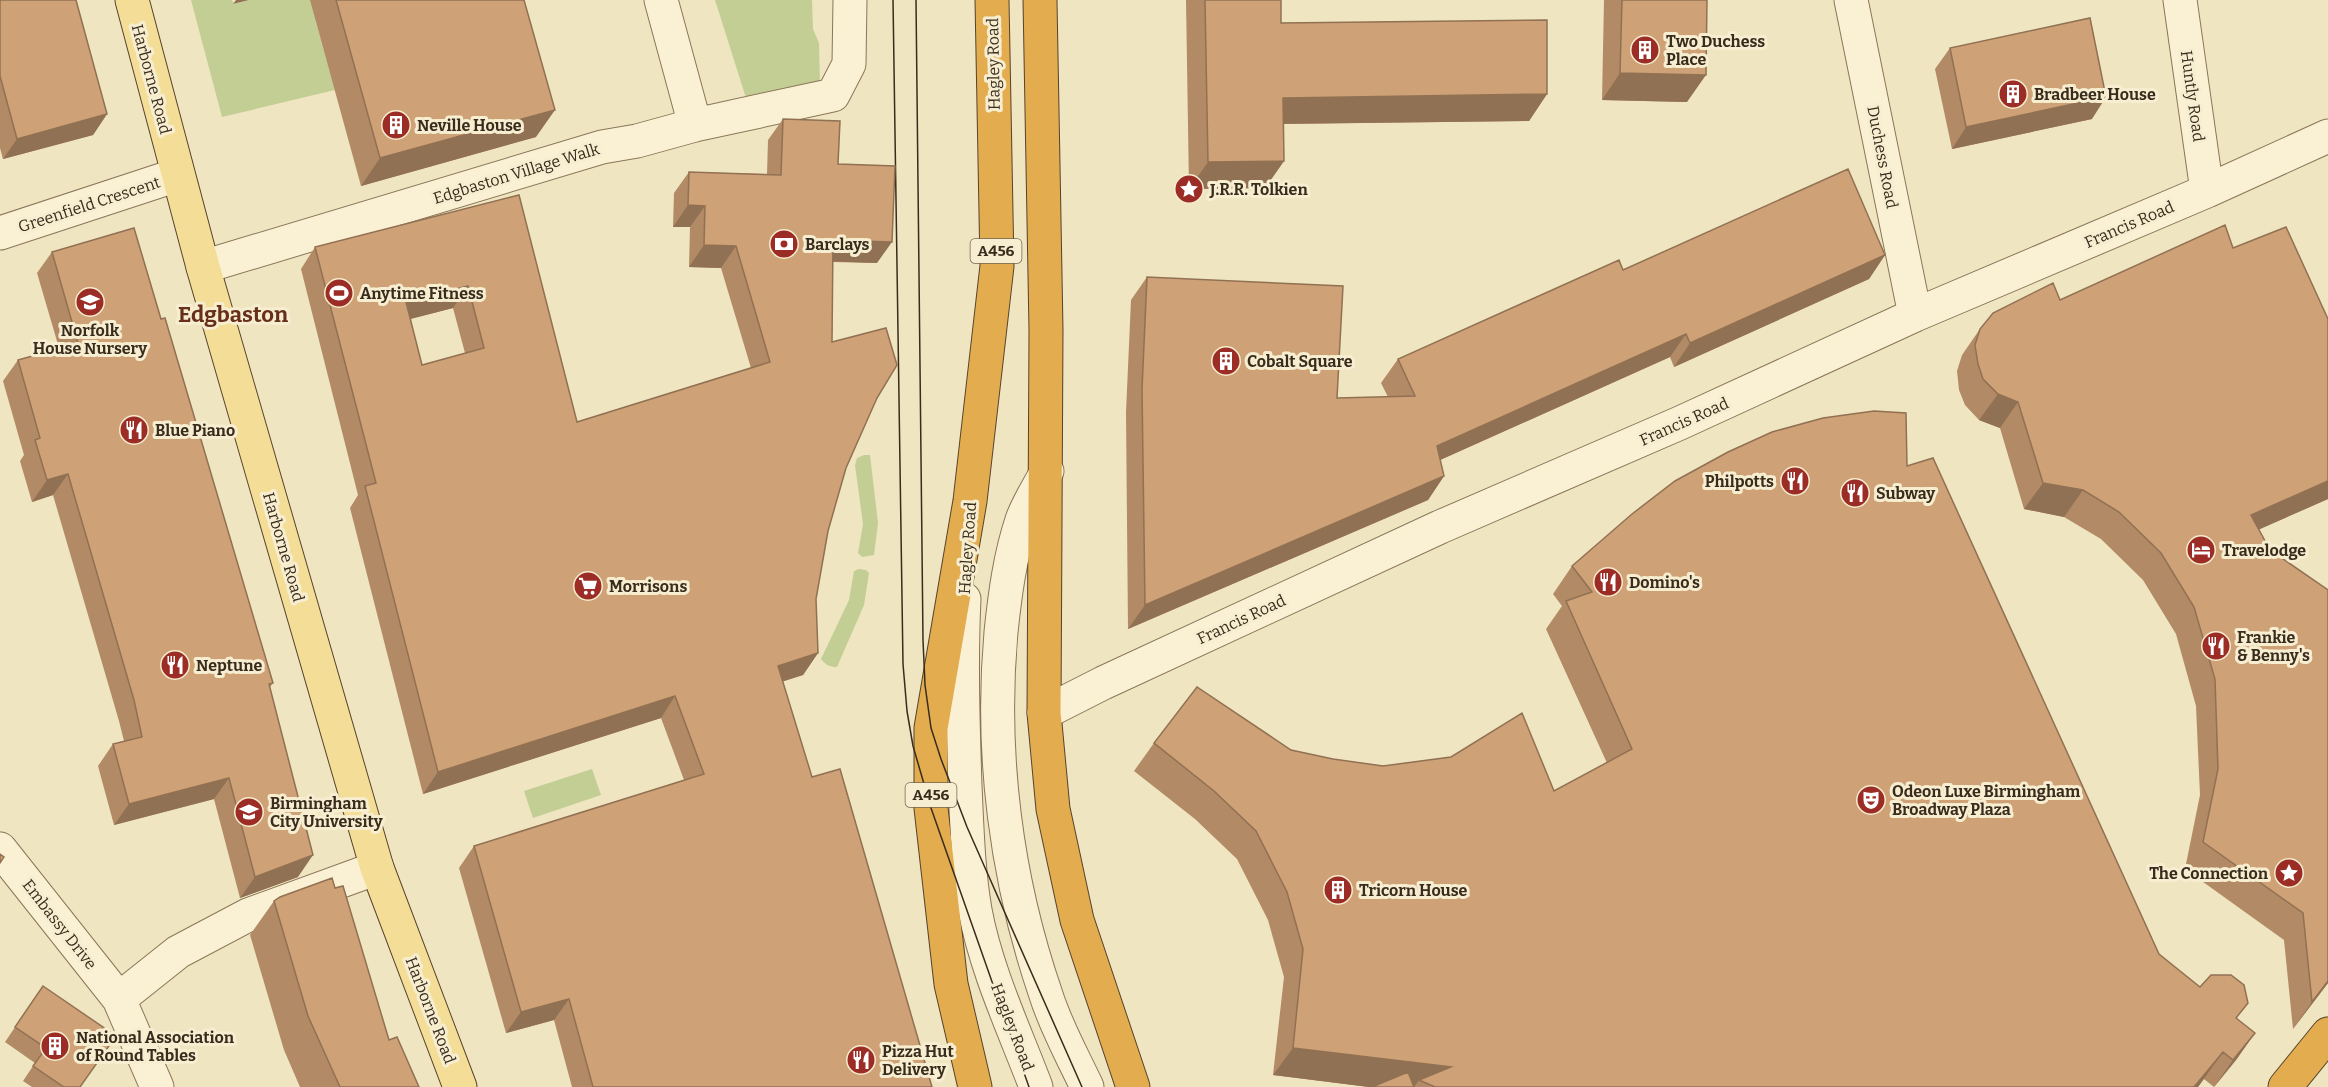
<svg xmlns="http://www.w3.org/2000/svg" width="2328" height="1087" viewBox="0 0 2328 1087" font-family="Bitter,serif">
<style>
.green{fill:#c3ce95}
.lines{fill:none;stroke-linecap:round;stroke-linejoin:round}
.minor-casing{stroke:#8a7658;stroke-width:35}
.major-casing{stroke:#57432d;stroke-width:35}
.highway-casing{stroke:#57432d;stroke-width:35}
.minor{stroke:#faf1d5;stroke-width:33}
.major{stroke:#f4de97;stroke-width:33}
.highway{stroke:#e2ac4f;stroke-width:33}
.tram{stroke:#392c1d;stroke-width:1.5}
.wall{fill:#b28a65;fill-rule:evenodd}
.shaded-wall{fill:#917153}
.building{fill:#cfa176;stroke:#917153;stroke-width:1.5;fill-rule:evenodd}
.labels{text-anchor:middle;stroke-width:6;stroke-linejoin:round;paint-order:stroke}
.shield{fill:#f7eed1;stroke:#726653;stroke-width:1.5}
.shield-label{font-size:15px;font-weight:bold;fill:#392c1d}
.poi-label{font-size:16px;font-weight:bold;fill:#392c1d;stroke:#f7eed1;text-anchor:start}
.street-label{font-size:16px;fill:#392c1d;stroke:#f7eed1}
.district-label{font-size:22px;font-weight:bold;fill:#67301b;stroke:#f7eed1}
</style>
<rect width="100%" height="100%" fill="#efe5c1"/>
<path class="green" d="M 191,0 L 232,0 L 234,4 L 249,0 L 395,0 L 316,22 L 335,90 L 222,117 Z
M 715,0 L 812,0 L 813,29 L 819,43 L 820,84 L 746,98 Z
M 864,455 L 870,455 L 878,523 L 874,555 L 862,557 L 858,553 L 863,524 L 855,465 L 857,458 Z
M 859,569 L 866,570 L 869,573 L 864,605 L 837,667 C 829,667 826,665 821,659 L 849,600 L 854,571 Z
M 592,769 L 601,795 L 533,818 L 524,791 Z"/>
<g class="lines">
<g class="minor-casing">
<path id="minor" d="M 661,0 L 695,125
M 1851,0 L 1915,315
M 2180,0 L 2207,191
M 0,233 L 177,175
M 203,267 L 602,147 L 637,141 L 695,125 L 833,95 L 849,64 L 850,0
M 1047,471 C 1039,487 1028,503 1022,520 C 1010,556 1005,594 1001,632 C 990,754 1006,879 1046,995 C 1056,1027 1073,1057 1087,1087
M 964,599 C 961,661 963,724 965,786 C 967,827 968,869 975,910 C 986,970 1014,1029 1036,1087
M 1044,713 L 1103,683 L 1440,527 L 1680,423 L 1915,315 L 2207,191 L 2328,136
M 0,849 L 119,999 L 157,1087
M 119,999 L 178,952 L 248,915 L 377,868"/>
</g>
<g class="major-casing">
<path id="major" d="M 132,0 L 203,267 L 377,868 L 460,1087"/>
</g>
<g class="highway-casing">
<path id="highway" d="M 1040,0 L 1046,330 L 1044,713 L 1053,809 L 1077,920 L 1133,1087
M 975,1087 L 951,984 L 931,808 L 931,728 L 970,501 L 997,266 L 992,0
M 2285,1087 L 2328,1034"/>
</g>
<use href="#minor" class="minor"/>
<use href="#major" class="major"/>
<use href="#highway" class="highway"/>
<path class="tram" d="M 893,0 L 903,664 L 907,711 L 913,746 L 931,808 L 1029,1087
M 916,0 L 923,640 L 925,685 L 931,728 L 941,759 L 967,827 L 1082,1087"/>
</g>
<path class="wall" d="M 0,0 L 107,114 L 93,135 L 3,159 L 0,148 Z
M 310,0 L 524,0 L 536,137 L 361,186 Z
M 1186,0 L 1281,0 L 1281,23 L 1547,94 L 1529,121 L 1284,124 L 1284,161 L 1265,188 L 1189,189 Z
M 1604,0 L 1707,0 L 1687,102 L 1602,100 Z
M 1950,48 L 2092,119 L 1952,149 L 1935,69 Z
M 783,119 L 838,164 L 877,263 L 833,262 L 832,342 L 877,398 L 846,468 L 828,531 L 816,599 L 818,653 L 803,675 L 782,681 L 812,777 L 932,1087 L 572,1087 L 554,1020 L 506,1033 L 459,868 L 474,846 L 684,780 L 661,718 L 423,794 L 350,508 L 358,495 L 301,269 L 315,247 L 519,195 L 577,422 L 751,368 L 721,268 L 689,267 L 690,227 L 673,227 L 674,193 L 689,172 L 767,174 L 768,140 ZM 453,308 L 465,353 L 422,365 L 410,319 Z
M 2233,248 L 2328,499 L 2259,529 L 2328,983 L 2293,1029 L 2284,940 L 2185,869 L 2200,795 L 2196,706 L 2176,634 L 2143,580 L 2101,539 L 2064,517 L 2024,509 L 2000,428 L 1979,420 L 1965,405 L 1959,390 L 1957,371 L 1962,355 L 1980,329 L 2060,300 Z
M 52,252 L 161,319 L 273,683 L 270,687 L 298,877 L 240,898 L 214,799 L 114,825 L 98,766 L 113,744 L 124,741 L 119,721 L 53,495 L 32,502 L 20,461 L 24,455 L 3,381 L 18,360 L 59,348 L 37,273 Z
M 1885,255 L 1869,279 L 1674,367 L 1670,357 L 1440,460 L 1444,476 L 1428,500 L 1128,629 L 1126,412 L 1131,300 L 1147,277 L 1337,398 L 1388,397 L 1381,383 L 1398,359 L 1623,270 Z
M 1907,466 L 2159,954 L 2255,1033 L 2236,1060 L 2214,1087 L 2204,1079 L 2198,1087 L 1369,1087 L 1273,1075 L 1284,977 L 1268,920 L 1237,859 L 1195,819 L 1134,771 L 1154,743 L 1291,750 L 1333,759 L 1554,791 L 1607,763 L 1546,629 L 1562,606 L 1553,594 L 1572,566 Z
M 335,888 L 389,1040 L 419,1087 L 300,1087 L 284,1050 L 250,935 L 274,901 Z
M 43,986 L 80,1087 L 32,1087 L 23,1081 L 35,1063 L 5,1042 Z"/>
<path class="shaded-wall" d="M 236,0 L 249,0 L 233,4 Z
M 1620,73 L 1706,75 L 1687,102 L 1602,100 Z
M 1547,94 L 1529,121 L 1265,124 L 1283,98 Z
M 2106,97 L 2092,119 L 1952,149 L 1966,127 Z
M 555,110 L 536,137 L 361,186 L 380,158 Z
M 107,114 L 93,135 L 3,159 L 17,139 Z
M 1284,161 L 1265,188 L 1189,189 L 1208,162 Z
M 688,205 L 705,206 L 690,227 L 673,227 Z
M 833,240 L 892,242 L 877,263 L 819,261 Z
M 704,245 L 736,246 L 721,268 L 689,267 Z
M 1885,255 L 1869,279 L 1674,367 L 1690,343 Z
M 468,286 L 453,308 L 391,324 L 406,302 Z
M 1686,334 L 1670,357 L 1420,469 L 1437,446 Z
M 1998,394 L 2018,402 L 2000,428 L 1979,420 Z
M 68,474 L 53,495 L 32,502 L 47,480 Z
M 1444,476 L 1428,500 L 1128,629 L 1145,605 Z
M 2328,481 L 2328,499 L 2233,541 L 2251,515 Z
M 2043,483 L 2083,490 L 2064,517 L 2024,509 Z
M 818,653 L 803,675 L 763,688 L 778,666 Z
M 675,696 L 661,718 L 423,794 L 438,772 Z
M 229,778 L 214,799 L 114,825 L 129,804 Z
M 313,855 L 298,877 L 240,898 L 255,877 Z
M 2328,981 L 2328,983 L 2293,1029 L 2312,1002 Z
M 569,999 L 554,1020 L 506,1033 L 521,1012 Z
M 2255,1033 L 2236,1060 L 2214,1087 L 2233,1060 Z
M 1293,1048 L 1451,1067 L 1419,1080 L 1414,1087 L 1369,1087 L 1273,1075 Z
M 2223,1052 L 2198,1087 L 2194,1087 Z"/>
<path class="building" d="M 0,0 L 76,0 L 107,114 L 17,139 L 0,76 Z
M 336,0 L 524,0 L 555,110 L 380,158 Z
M 1205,0 L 1281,0 L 1281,23 L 1547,20 L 1547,94 L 1283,98 L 1284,161 L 1208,162 Z
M 1622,0 L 1707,0 L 1706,75 L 1620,73 Z
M 2090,18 L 2106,97 L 1966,127 L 1950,48 Z
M 783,119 L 840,121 L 838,164 L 895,166 L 892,242 L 833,240 L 832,342 L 886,328 L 897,365 L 877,398 L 846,468 L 828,531 L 816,599 L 818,653 L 778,666 L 812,777 L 840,769 L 932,1087 L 593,1087 L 569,999 L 521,1012 L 474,846 L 704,774 L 675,696 L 438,772 L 365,486 L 376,483 L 315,247 L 519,195 L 577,422 L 770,362 L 736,246 L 704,245 L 705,206 L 688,205 L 689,172 L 781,175 ZM 468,286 L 484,348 L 422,365 L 406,302 Z
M 1848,169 L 1885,255 L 1690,343 L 1686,334 L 1437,446 L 1444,476 L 1145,605 L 1142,389 L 1147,277 L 1343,286 L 1337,398 L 1415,396 L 1398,359 L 1619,260 L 1623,270 Z
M 2225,225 L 2233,248 L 2286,227 L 2328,319 L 2328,481 L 2251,515 L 2270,550 L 2328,590 L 2328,981 L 2312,1002 L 2303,913 L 2203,842 L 2218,769 L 2215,679 L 2194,607 L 2161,553 L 2119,512 L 2083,490 L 2043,483 L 2018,402 L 1998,394 L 1983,379 L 1978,364 L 1975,345 L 1980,329 L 1993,313 L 2053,283 L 2060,300 Z
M 134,228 L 161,319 L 165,318 L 273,683 L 269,684 L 313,855 L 255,877 L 229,778 L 129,804 L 113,744 L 142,737 L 134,700 L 68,474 L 47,480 L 35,440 L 40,438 L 18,360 L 78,343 L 52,252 Z
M 1874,411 L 1906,413 L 1907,466 L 1933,458 L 2159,954 L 2200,987 L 2211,975 L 2231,975 L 2244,985 L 2248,1003 L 2236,1018 L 2255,1033 L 2233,1060 L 2223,1052 L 2194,1087 L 1435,1087 L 1419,1080 L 1451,1067 L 1293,1048 L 1303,949 L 1287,892 L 1256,831 L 1214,791 L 1154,743 L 1197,687 L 1291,750 L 1333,759 L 1383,766 L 1451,757 L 1522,713 L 1554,791 L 1632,749 L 1566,601 L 1592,592 L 1572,566 L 1632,514 L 1675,481 L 1728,452 L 1772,432 L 1823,418 Z
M 0,854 L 4,857 L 0,863 Z
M 332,878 L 335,888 L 343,886 L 389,1040 L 397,1037 L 419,1087 L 340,1087 L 308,1016 L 274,901 L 280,897 Z
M 43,986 L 116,1036 L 80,1087 L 64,1087 L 33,1066 L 46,1048 L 15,1027 Z
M 1408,1072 L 1414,1087 L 1372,1087 Z"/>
<defs>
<g id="building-disc" transform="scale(1.5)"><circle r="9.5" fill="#9b2d26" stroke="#f7eed1"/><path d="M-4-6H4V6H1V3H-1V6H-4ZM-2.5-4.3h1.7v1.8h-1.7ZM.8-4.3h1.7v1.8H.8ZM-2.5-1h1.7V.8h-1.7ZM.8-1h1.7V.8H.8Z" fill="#fff"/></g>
<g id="sight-disc" transform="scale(1.5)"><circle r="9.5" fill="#9b2d26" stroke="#f7eed1"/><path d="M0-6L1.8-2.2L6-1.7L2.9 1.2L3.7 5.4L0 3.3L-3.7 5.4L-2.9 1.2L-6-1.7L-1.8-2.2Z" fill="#fff"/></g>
<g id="bank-disc" transform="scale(1.5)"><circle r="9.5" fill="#9b2d26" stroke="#f7eed1"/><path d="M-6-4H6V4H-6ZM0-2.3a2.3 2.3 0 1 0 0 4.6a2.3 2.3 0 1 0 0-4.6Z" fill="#fff"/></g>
<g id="stadium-disc" transform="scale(1.5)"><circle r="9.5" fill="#9b2d26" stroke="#f7eed1"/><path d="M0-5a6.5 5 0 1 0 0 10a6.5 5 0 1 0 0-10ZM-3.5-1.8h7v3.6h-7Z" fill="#fff"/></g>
<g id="school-disc" transform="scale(1.5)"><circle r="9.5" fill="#9b2d26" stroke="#f7eed1"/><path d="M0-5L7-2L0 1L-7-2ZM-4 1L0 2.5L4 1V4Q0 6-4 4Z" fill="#fff"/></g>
<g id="restaurant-disc" transform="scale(1.5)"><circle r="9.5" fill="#9b2d26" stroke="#f7eed1"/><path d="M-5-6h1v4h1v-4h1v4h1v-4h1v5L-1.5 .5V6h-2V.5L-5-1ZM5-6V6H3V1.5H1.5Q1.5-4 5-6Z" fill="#fff"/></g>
<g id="hotel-disc" transform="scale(1.5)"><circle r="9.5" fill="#9b2d26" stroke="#f7eed1"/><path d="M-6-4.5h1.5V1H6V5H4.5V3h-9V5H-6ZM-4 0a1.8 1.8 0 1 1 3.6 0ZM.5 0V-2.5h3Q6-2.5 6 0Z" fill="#fff"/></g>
<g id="supermarket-disc" transform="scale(1.5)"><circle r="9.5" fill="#9b2d26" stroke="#f7eed1"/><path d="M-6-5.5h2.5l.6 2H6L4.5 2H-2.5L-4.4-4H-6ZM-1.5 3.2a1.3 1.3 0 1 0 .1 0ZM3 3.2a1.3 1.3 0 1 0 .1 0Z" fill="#fff"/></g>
<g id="theatre-disc" transform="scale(1.5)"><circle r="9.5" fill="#9b2d26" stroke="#f7eed1"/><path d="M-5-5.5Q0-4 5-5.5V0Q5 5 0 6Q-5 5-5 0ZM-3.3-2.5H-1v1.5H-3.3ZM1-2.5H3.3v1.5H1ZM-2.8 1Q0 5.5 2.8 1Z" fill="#fff"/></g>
<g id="university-disc" transform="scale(1.5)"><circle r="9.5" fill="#9b2d26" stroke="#f7eed1"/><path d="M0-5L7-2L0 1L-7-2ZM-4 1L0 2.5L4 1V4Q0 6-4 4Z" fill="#fff"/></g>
</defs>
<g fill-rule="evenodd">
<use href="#building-disc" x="1645" y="50"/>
<use href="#building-disc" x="2013" y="94"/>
<use href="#building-disc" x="396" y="125"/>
<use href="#sight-disc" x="1189" y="189"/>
<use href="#bank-disc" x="784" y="244"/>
<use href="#stadium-disc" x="339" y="293"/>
<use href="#school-disc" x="90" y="302"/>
<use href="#building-disc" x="1226" y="361"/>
<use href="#restaurant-disc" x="134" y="430"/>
<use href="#restaurant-disc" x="1795" y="481"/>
<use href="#restaurant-disc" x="1855" y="493"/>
<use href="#hotel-disc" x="2201" y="550"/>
<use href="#restaurant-disc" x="1608" y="582"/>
<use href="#supermarket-disc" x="588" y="586"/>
<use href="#restaurant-disc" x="2216" y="646"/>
<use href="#restaurant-disc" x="175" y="665"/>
<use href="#theatre-disc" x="1871" y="800"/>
<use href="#university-disc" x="249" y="812"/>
<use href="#sight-disc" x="2289" y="873"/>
<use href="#building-disc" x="1338" y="890"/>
<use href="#building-disc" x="55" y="1046"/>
<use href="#restaurant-disc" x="861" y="1060"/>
</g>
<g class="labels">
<g class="shield">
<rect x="970.5" y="239" width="51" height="24" rx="4.5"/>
<rect x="905.5" y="783" width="51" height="24" rx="4.5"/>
</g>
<g class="shield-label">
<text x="996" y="256">A456</text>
<text x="931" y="800">A456</text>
</g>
<g class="poi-label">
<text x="1666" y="47">Two Duchess<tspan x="1666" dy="18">Place</tspan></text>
<text x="2034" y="100">Bradbeer House</text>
<text x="417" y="131">Neville House</text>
<text x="1210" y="195">J.R.R. Tolkien</text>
<text x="805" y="250">Barclays</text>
<text x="360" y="299">Anytime Fitness</text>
<text x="90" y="336" text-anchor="middle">Norfolk<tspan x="90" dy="18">House Nursery</tspan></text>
<text x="1247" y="367">Cobalt Square</text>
<text x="155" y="436">Blue Piano</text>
<text x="1774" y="487" text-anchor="end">Philpotts</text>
<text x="1876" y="499">Subway</text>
<text x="2222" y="556">Travelodge</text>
<text x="1629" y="588">Domino's</text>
<text x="609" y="592">Morrisons</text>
<text x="2237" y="643">Frankie<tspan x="2237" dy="18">&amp; Benny's</tspan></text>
<text x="196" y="671">Neptune</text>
<text x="1892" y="797">Odeon Luxe Birmingham<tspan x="1892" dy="18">Broadway Plaza</tspan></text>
<text x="270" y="809">Birmingham<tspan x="270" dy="18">City University</tspan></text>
<text x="2268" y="879" text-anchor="end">The Connection</text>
<text x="1359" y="896">Tricorn House</text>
<text x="76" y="1043">National Association<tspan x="76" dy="18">of Round Tables</tspan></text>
<text x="882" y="1057">Pizza Hut<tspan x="882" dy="18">Delivery</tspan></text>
</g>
<g class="street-label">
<text transform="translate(993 64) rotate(-91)" y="6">Hagley Road</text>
<text transform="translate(152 79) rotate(75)" y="6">Harborne Road</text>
<text transform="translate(2193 96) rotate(82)" y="6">Huntly Road</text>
<text transform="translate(1883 157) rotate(79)" y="6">Duchess Road</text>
<text transform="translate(516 173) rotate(-17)" y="6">Edgbaston Village Walk</text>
<text transform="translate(89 204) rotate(-18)" y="6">Greenfield Crescent</text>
<text transform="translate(2129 224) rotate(-23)" y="6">Francis Road</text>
<text transform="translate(1684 421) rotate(-24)" y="6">Francis Road</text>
<text transform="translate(284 547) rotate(74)" y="6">Harborne Road</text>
<text transform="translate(967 548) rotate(-86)" y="6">Hagley Road</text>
<text transform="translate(1241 619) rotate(-25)" y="6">Francis Road</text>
<text transform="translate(60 924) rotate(52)" y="6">Embassy Drive</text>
<text transform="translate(431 1010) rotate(69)" y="6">Harborne Road</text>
<text transform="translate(1013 1027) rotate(69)" y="6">Hagley Road</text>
</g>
<g class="district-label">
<text x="233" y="322">Edgbaston</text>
</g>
</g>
</svg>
